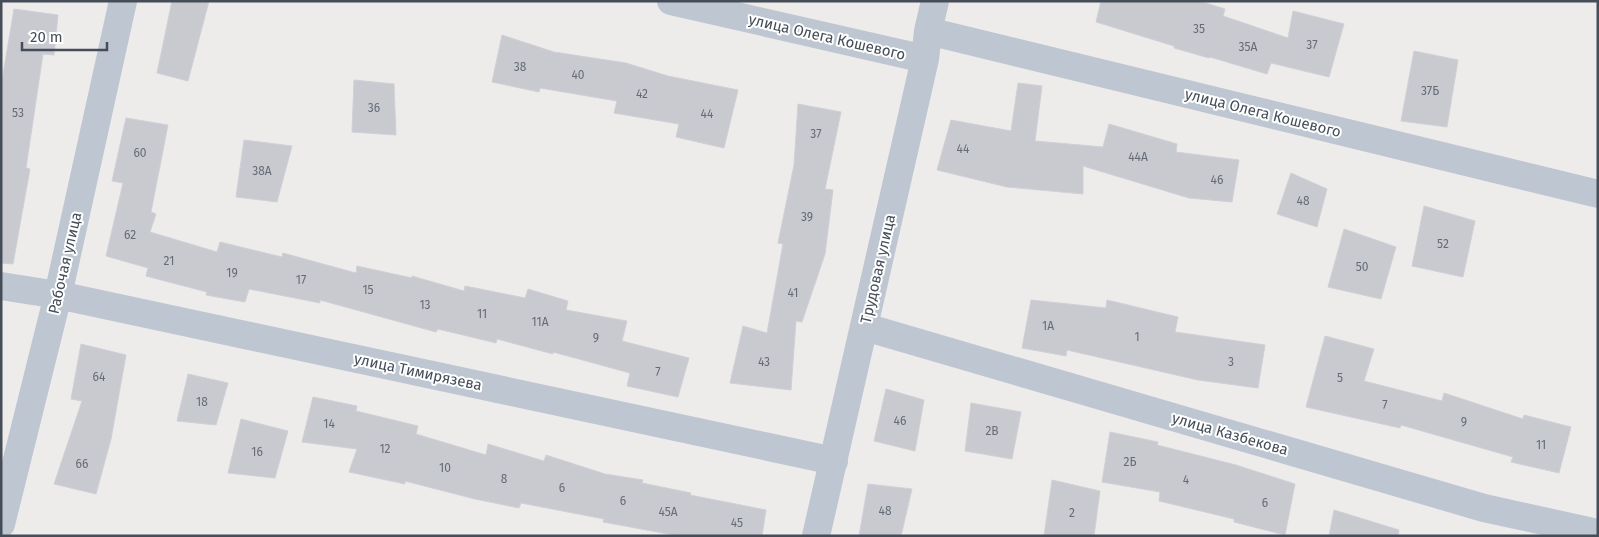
<svg xmlns="http://www.w3.org/2000/svg" width="1599" height="537" viewBox="0 0 1599 537" font-family="'Fira Sans',sans-serif">
<style>
.building{fill:#c8cad0;stroke:#cfd1d7}
.lines{fill:none;stroke-linecap:round;stroke-linejoin:round}
.minor{stroke:#bec6d1;stroke-width:28}
.labels{text-anchor:middle;stroke-width:4;stroke-linejoin:round;paint-order:stroke}
.number-label{font-size:12px;fill:#656c76}
.street-label{font-size:15px;fill:#444d58;stroke:#fff}
</style>
<rect width="100%" height="100%" fill="#eeebeb"/>
<path class="building" d="M 172,1 L 209,1 L 188,81 L 157,73 Z
M 1101,1 L 1199,1 L 1225,9 L 1223,16 L 1288,38 L 1293,11 L 1344,24 L 1329,77 L 1271,63 L 1267,74 L 1210,57 L 1209,58 L 1174,48 L 1174,46 L 1096,22 Z
M 14,9 L 58,15 L 54,55 L 43,54 L 26,168 L 30,169 L 13,264 L 1,263 L 1,86 Z
M 502,35 L 554,52 L 626,63 L 668,76 L 738,90 L 724,148 L 676,137 L 679,124 L 614,113 L 617,101 L 540,88 L 539,92 L 492,82 Z
M 1414,51 L 1458,60 L 1447,127 L 1401,121 Z
M 354,80 L 394,84 L 396,135 L 352,132 Z
M 1018,83 L 1042,86 L 1035,141 L 1103,147 L 1109,124 L 1177,144 L 1176,152 L 1239,160 L 1232,202 L 1189,198 L 1083,166 L 1083,194 L 1007,187 L 937,170 L 951,120 L 1011,131 Z
M 798,104 L 841,112 L 825,189 L 833,190 L 825,254 L 802,322 L 796,321 L 791,390 L 730,383 L 743,326 L 767,333 L 783,244 L 778,243 L 794,165 Z
M 126,118 L 168,125 L 151,212 L 156,214 L 150,232 L 217,252 L 220,242 L 282,257 L 283,253 L 356,273 L 357,266 L 412,278 L 412,276 L 464,291 L 465,286 L 525,298 L 528,289 L 568,301 L 566,310 L 627,321 L 622,341 L 689,358 L 678,397 L 627,386 L 630,373 L 553,352 L 553,354 L 497,339 L 496,343 L 438,329 L 436,332 L 320,300 L 320,303 L 249,289 L 245,302 L 206,295 L 207,292 L 146,276 L 148,268 L 106,256 L 123,183 L 112,181 Z
M 244,140 L 292,146 L 277,202 L 236,197 Z
M 1291,173 L 1327,189 L 1317,227 L 1277,214 Z
M 1424,206 L 1475,221 L 1463,277 L 1412,266 Z
M 1344,229 L 1396,247 L 1381,299 L 1328,287 Z
M 1031,300 L 1106,308 L 1107,300 L 1178,317 L 1175,332 L 1265,345 L 1258,388 L 1198,380 L 1067,350 L 1066,356 L 1022,348 Z
M 1325,336 L 1374,349 L 1364,381 L 1442,401 L 1444,393 L 1523,419 L 1524,415 L 1571,427 L 1559,473 L 1511,462 L 1513,457 L 1401,425 L 1400,428 L 1306,407 Z
M 81,344 L 126,355 L 111,439 L 96,494 L 54,484 L 82,401 L 71,399 Z
M 188,374 L 228,383 L 216,425 L 177,421 Z
M 886,389 L 924,400 L 915,451 L 874,441 Z
M 313,397 L 357,406 L 356,411 L 418,426 L 416,434 L 486,455 L 488,444 L 544,461 L 546,455 L 605,474 L 643,480 L 642,483 L 691,493 L 690,495 L 766,510 L 762,536 L 679,536 L 603,522 L 604,519 L 521,503 L 519,508 L 475,499 L 405,481 L 405,484 L 349,472 L 357,449 L 302,442 Z
M 971,403 L 1021,412 L 1012,459 L 965,451 Z
M 241,419 L 288,431 L 275,478 L 228,473 Z
M 1110,432 L 1158,442 L 1157,445 L 1236,465 L 1295,484 L 1285,535 L 1234,522 L 1234,519 L 1159,501 L 1160,492 L 1102,482 Z
M 1052,480 L 1100,491 L 1094,536 L 1044,536 Z
M 868,484 L 912,489 L 901,536 L 859,536 Z
M 1334,510 L 1399,530 L 1398,536 L 1329,536 Z"/>
<g class="lines">
<path class="minor" d="M 671,1 L 925,59
M 928,31 L 1598,194
M 1,286 L 58,295 L 834,461
M 865,327 L 1484,508 L 1598,533
M 1,524 L 58,295 L 123,1
M 816,536 L 925,59 L 928,31 L 935,1"/>
</g>
<g class="labels">
<g class="number-label">
<text x="1199" y="33">35</text>
<text x="1312" y="49">37</text>
<text x="1248" y="51">35А</text>
<text x="520" y="71">38</text>
<text x="578" y="79">40</text>
<text x="1430" y="95">37Б</text>
<text x="642" y="98">42</text>
<text x="374" y="112">36</text>
<text x="18" y="117">53</text>
<text x="707" y="118">44</text>
<text x="816" y="138">37</text>
<text x="963" y="153">44</text>
<text x="140" y="157">60</text>
<text x="1138" y="161">44А</text>
<text x="262" y="175">38А</text>
<text x="1217" y="184">46</text>
<text x="1303" y="205">48</text>
<text x="807" y="221">39</text>
<text x="130" y="239">62</text>
<text x="1443" y="248">52</text>
<text x="169" y="265">21</text>
<text x="1362" y="271">50</text>
<text x="232" y="277">19</text>
<text x="301" y="284">17</text>
<text x="368" y="294">15</text>
<text x="793" y="297">41</text>
<text x="425" y="309">13</text>
<text x="482" y="318">11</text>
<text x="540" y="326">11А</text>
<text x="1048" y="330">1А</text>
<text x="1137" y="341">1</text>
<text x="596" y="342">9</text>
<text x="764" y="366">43</text>
<text x="1231" y="366">3</text>
<text x="658" y="376">7</text>
<text x="99" y="381">64</text>
<text x="1340" y="382">5</text>
<text x="202" y="406">18</text>
<text x="1385" y="409">7</text>
<text x="900" y="425">46</text>
<text x="1464" y="426">9</text>
<text x="329" y="428">14</text>
<text x="992" y="435">2В</text>
<text x="1541" y="449">11</text>
<text x="385" y="453">12</text>
<text x="257" y="456">16</text>
<text x="1130" y="466">2Б</text>
<text x="82" y="468">66</text>
<text x="445" y="472">10</text>
<text x="504" y="483">8</text>
<text x="1186" y="484">4</text>
<text x="562" y="492">6</text>
<text x="623" y="505">6</text>
<text x="1265" y="507">6</text>
<text x="885" y="515">48</text>
<text x="668" y="516">45А</text>
<text x="1072" y="517">2</text>
<text x="737" y="527">45</text>
</g>
<g class="street-label">
<text transform="translate(827 37) rotate(13)" y="5">улица Олега Кошевого</text>
<text transform="translate(1263 113) rotate(14)" y="5">улица Олега Кошевого</text>
<text transform="translate(65 263) rotate(-77)" y="5">Рабочая улица</text>
<text transform="translate(878 269) rotate(-77)" y="5">Трудовая улица</text>
<text transform="translate(418 372) rotate(12)" y="5">улица Тимирязева</text>
<text transform="translate(1230 434) rotate(16)" y="5">улица Казбекова</text>
</g>
</g>
<rect width="1599" height="537" fill="none" stroke="#444d58" stroke-width="5"/>
<path d="M22 42v8h85v-8" fill="none" stroke="#444d58" stroke-width="2.5"/>
<text x="30" y="42" font-size="15" fill="#444d58" stroke="#ffffff" stroke-width="4" paint-order="stroke">20 m</text>
</svg>
